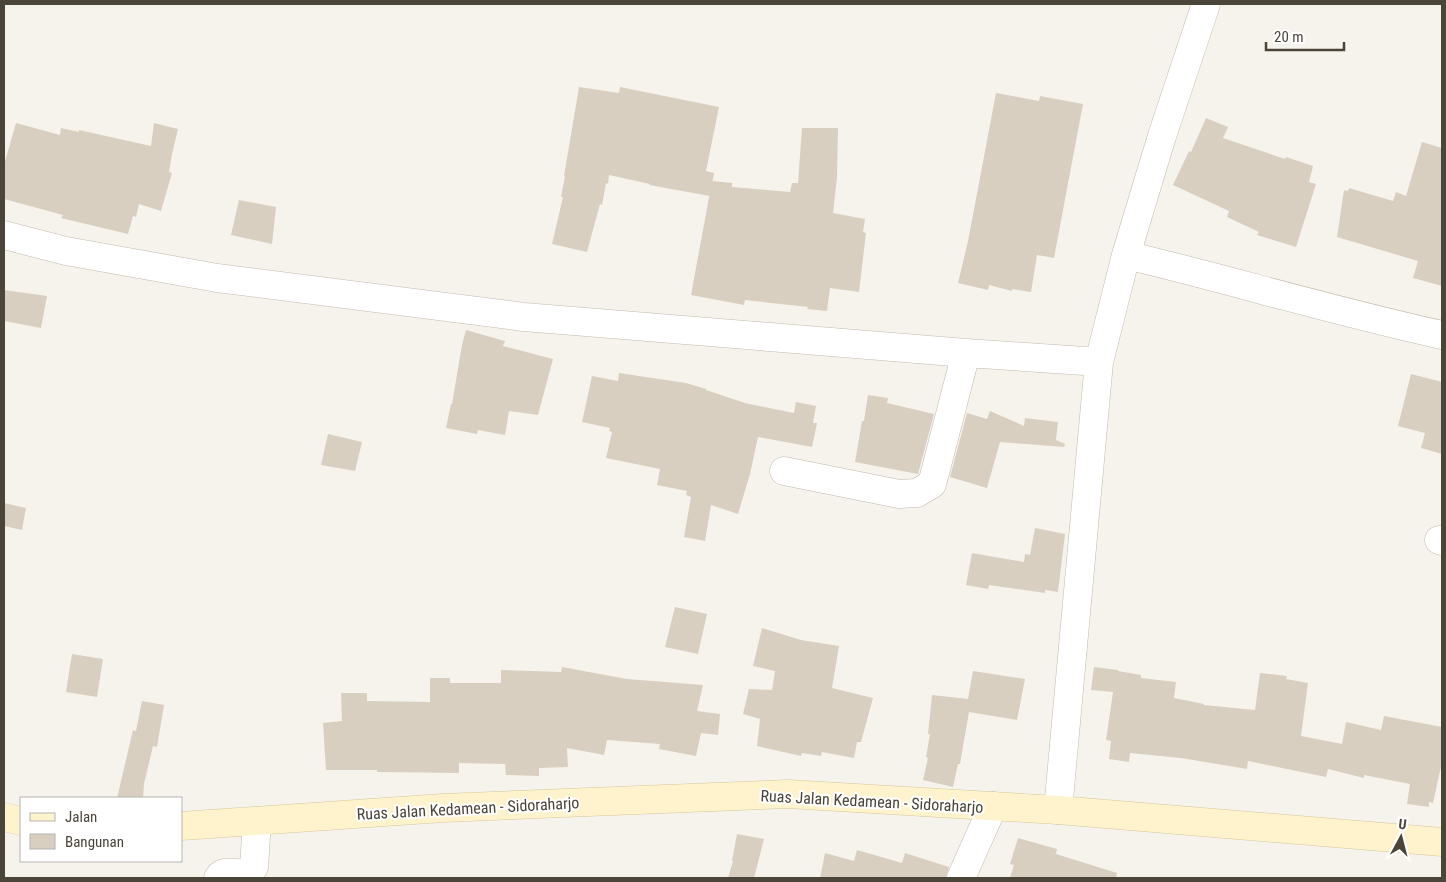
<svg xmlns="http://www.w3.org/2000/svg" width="1446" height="882" viewBox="0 0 1446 882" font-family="'Roboto Condensed',sans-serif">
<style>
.building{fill:#d8cfc1}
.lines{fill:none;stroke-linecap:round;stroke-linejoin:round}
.minor-casing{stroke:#c2bbae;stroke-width:29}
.secondary-casing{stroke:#d6c79b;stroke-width:29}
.minor{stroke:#fff;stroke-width:28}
.secondary{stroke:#fff3cd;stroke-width:28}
.labels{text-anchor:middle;stroke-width:4;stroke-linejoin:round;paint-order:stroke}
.street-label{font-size:16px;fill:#4b4439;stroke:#fff}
</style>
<rect width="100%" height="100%" fill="#f6f3ec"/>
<path class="building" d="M 579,87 L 619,93 L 620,87 L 719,107 L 706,171 L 714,173 L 710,196 L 649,185 L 650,184 L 609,175 L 608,184 L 606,183 L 602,205 L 600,204 L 587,252 L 552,244 L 563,197 L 561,197 L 565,176 L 564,176 Z
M 996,93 L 1039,101 L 1040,96 L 1083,104 L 1054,258 L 1037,255 L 1031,292 L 1012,289 L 1012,291 L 989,285 L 988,290 L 958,283 L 968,241 Z
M 1206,118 L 1228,127 L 1223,138 L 1285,159 L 1286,157 L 1313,166 L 1309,182 L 1316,184 L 1296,247 L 1257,235 L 1259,232 L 1227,217 L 1229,211 L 1173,185 L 1189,151 L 1191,152 Z
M 16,123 L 60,135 L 61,128 L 79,132 L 79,130 L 151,146 L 154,123 L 178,129 L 172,154 L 169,172 L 172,173 L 161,211 L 139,204 L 136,217 L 133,216 L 128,234 L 61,218 L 63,215 L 4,199 L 4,165 Z
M 802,128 L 838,128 L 837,177 L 833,213 L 865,219 L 863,232 L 866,233 L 859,292 L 830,288 L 827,311 L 807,309 L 808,307 L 745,300 L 744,305 L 691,295 L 712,181 L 732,183 L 732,187 L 790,192 L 792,183 L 798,183 Z
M 1422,142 L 1442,148 L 1442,286 L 1413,278 L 1418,261 L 1337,237 L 1344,190 L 1348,191 L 1349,188 L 1393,201 L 1396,192 L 1406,196 Z
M 239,200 L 276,207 L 272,244 L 231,235 Z
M 4,290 L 47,296 L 41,328 L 4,321 Z
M 466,330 L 505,341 L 503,346 L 553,359 L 538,415 L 509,411 L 505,435 L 478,430 L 477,434 L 446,428 L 451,404 L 452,404 L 462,345 Z
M 619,373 L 686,383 L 706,389 L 706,390 L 745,403 L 794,413 L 796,402 L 816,406 L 813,423 L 817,423 L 812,447 L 758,437 L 750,474 L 738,514 L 711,505 L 705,541 L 684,537 L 691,497 L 686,495 L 687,491 L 657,485 L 660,469 L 606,458 L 612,432 L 609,431 L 610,428 L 582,422 L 592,376 L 618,381 Z
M 1411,374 L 1442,382 L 1442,454 L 1421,448 L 1425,433 L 1398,426 Z
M 868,395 L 888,398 L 887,403 L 934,414 L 918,474 L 855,462 L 862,421 L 864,421 Z
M 990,411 L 1024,426 L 1025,418 L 1058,422 L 1056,440 L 1065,444 L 1064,447 L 1000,442 L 987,488 L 950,477 L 967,413 L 987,419 Z
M 328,434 L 362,442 L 355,471 L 321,465 Z
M 4,503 L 26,508 L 22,530 L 4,526 Z
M 1035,528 L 1065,534 L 1058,592 L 1045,590 L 1045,593 L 989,585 L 988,589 L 966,585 L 972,553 L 1024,562 L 1025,554 L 1030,555 Z
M 675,607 L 707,614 L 698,654 L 665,647 Z
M 762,628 L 801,640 L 839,646 L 832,688 L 873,698 L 861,742 L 857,742 L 854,758 L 822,752 L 821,756 L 802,753 L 801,756 L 757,746 L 760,719 L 743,714 L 749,689 L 772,690 L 775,671 L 753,666 Z
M 72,654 L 103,659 L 97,697 L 66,692 Z
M 562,667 L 627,679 L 703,685 L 697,711 L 720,714 L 718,735 L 701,733 L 696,756 L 659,749 L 660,744 L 607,740 L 604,755 L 567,748 L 568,767 L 539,768 L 539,776 L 506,775 L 505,764 L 459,763 L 459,773 L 377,772 L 377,770 L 326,770 L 323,723 L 342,721 L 341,693 L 367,693 L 367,701 L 430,702 L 430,678 L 450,678 L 450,683 L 501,683 L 501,670 L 561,672 Z
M 1094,667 L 1118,670 L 1118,671 L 1141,675 L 1141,678 L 1176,682 L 1174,698 L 1204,704 L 1204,705 L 1255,710 L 1260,673 L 1287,676 L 1286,679 L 1308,683 L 1301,736 L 1342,744 L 1346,722 L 1381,730 L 1384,716 L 1442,727 L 1442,762 L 1433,803 L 1429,802 L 1429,807 L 1407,804 L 1410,784 L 1364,775 L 1364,778 L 1328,769 L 1326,777 L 1248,761 L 1247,769 L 1181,758 L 1130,753 L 1129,762 L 1109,759 L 1111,741 L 1106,740 L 1113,692 L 1091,690 Z
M 973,671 L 1025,679 L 1017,720 L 969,712 L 960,764 L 958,764 L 953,787 L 923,780 L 928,758 L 926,757 L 930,734 L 928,734 L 932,695 L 968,699 Z
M 142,701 L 164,705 L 157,747 L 153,746 L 144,784 L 143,798 L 117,798 L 133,730 L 136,731 Z
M 737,834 L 764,839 L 754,878 L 728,878 L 733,861 L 732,861 Z
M 1018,838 L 1057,849 L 1056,854 L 1117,873 L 1116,878 L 1010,878 L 1014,865 L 1010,864 Z
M 857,850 L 902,863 L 905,853 L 949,867 L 946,878 L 820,878 L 825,853 L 854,861 Z"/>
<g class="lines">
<g class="minor-casing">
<path id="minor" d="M 4,235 L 66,251 L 217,278 L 524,317 L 966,353 L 1099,362
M 1126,255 C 1231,280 1336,312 1442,335
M 784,471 L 899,494 L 917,493 L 932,484 L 966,353
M 1439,540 L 1442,541
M 1058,810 L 1099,362 L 1126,255 L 1162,136 L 1206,4
M 218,878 C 226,865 246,881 254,867 L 257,821
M 961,878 L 993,806"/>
</g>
<g class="secondary-casing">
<path id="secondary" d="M 4,817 L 21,821
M 181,826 L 443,808 L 788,794 L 1058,810 L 1442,842"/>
</g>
<use href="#minor" class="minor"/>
<use href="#secondary" class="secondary"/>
</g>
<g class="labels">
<g class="street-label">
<text transform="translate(872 801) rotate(3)" y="6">Ruas Jalan Kedamean - Sidoraharjo</text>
<text transform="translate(468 808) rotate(-3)" y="6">Ruas Jalan Kedamean - Sidoraharjo</text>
</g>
</g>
<rect width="1446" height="882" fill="none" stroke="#4b4439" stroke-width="10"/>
<rect x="20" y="797" width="162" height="65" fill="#ffffff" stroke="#b7b4b0"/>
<rect x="30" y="813" width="25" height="8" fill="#fff3cd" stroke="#b7b4b0"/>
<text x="65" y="822" font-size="15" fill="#4b4439">Jalan</text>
<rect x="30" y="834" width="25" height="15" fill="#d8cfc1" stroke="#b7b4b0"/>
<text x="65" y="847" font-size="15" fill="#4b4439">Bangunan</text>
<g transform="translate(1401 837) rotate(7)" stroke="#ffffff" stroke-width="4" paint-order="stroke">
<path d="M0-4L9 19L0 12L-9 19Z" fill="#4b4439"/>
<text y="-8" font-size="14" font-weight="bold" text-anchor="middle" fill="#4b4439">U</text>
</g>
<path d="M1266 42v8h78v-8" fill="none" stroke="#4b4439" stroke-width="2.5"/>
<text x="1274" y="42" font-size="15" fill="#4b4439" stroke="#ffffff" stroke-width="4" paint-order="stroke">20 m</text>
</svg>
